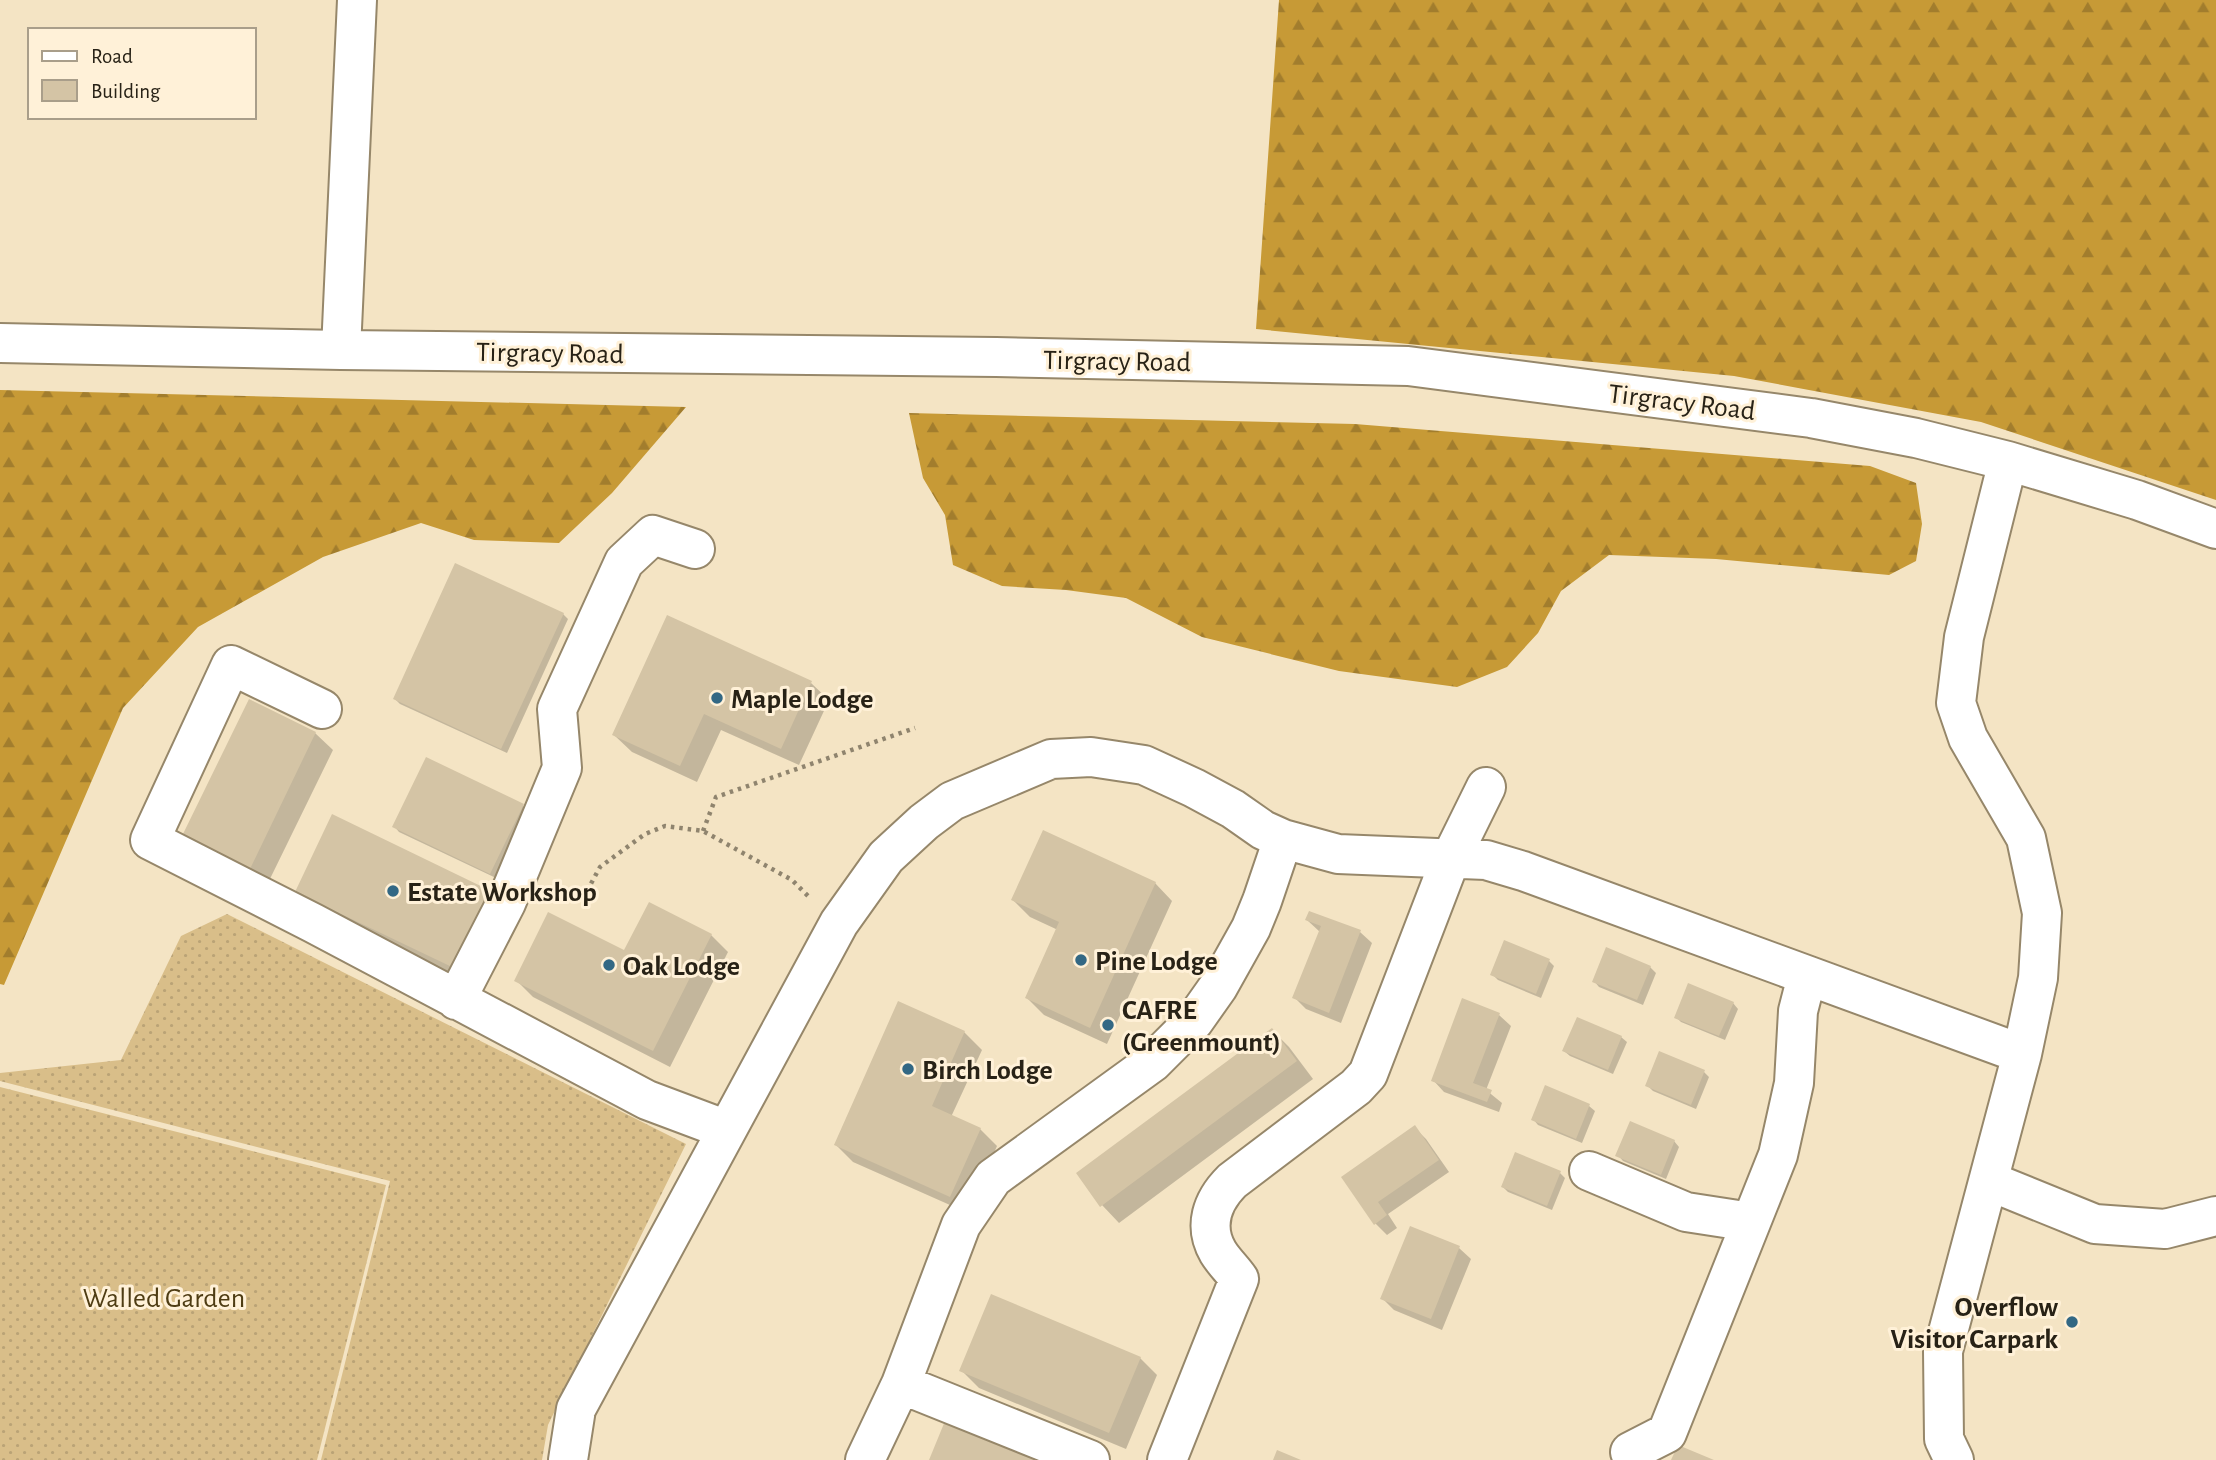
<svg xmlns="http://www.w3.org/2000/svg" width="2216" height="1460" viewBox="0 0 2216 1460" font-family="'Alegreya Sans',sans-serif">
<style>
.forest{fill:url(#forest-firs)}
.garden{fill:url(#garden-dots)}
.shadow{fill:#0003}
.building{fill:#d4c4a5}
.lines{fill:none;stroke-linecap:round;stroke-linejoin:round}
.minor-casing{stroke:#96876a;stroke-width:42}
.path{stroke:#8f846e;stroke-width:4.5;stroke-dasharray:3.5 5;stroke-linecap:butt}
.minor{stroke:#fff;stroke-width:38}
.poi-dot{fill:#336884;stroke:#fff1d8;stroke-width:2.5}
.labels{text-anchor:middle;stroke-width:6;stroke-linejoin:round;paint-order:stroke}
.street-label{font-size:28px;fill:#282216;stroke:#fff1d8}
.poi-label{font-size:28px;font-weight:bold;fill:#282216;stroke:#fff1d8;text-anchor:start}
.park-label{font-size:28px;fill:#4e3c13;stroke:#fff1d8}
</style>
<defs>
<pattern id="forest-firs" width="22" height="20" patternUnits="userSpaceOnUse" patternTransform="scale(1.75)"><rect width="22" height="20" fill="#c79a36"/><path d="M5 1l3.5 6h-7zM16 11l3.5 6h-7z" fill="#a27d2d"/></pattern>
<pattern id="garden-dots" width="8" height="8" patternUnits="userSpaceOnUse" patternTransform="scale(1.75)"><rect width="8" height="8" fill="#d9be89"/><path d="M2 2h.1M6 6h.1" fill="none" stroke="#baa376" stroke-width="1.8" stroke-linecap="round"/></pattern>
</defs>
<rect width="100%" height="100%" fill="#f4e4c4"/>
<path class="forest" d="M 1279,0 L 2216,0 L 2216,500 L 1981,422 L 1734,376 L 1256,329 Z
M 0,390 L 686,407 L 612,493 L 559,543 L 474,540 L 421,523 L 323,557 L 198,627 L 123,708 L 4,985 L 0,984 Z
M 909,413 L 1355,424 L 1870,466 L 1916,483 L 1922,524 L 1916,561 L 1889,575 L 1716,559 L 1609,555 L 1561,591 L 1538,633 L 1507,667 L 1457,687 L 1339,671 L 1202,637 L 1126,598 L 1066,590 L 1002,586 L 953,565 L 945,515 L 923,478 Z"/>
<path class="garden" d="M 227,914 L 686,1144 L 548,1425 L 542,1460 L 321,1460 L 390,1181 L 0,1081 L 0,1073 L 121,1060 L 181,936 Z
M 0,1087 L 386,1185 L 317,1460 L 0,1460 Z"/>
<path class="shadow" d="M 563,614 L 568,619 L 507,753 L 400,704 L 395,699 Z
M 668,618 L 811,683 L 829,700 L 799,765 L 721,730 L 697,782 L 632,752 L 614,735 Z
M 315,733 L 333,750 L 267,885 L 201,853 Z
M 523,806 L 528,811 L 496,878 L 399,832 L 394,826 Z
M 333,817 L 471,984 L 314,909 L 297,892 Z
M 1155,883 L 1172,901 L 1107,1044 L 1044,1015 L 1027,998 L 1058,930 L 1030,917 L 1013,900 Z
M 1307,920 L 1360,932 L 1372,943 L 1341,1023 L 1306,1009 L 1294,997 L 1320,932 Z
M 711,935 L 728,952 L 670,1067 L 533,997 L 516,980 L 625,953 Z
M 1549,961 L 1554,966 L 1541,998 L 1498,980 L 1493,975 Z
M 1650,967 L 1656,973 L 1643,1005 L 1599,987 L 1594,981 Z
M 1733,1003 L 1738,1009 L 1725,1040 L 1681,1022 L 1676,1017 Z
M 899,1004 L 964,1032 L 982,1050 L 951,1117 L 980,1129 L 997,1146 L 968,1213 L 853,1162 L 836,1145 Z
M 1499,1015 L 1511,1026 L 1486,1090 L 1502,1103 L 1499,1112 L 1444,1092 L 1433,1080 Z
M 1272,1030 L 1289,1047 L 1313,1079 L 1119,1223 L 1102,1205 Z
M 1621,1037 L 1627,1042 L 1613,1074 L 1570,1056 L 1564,1051 Z
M 1704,1072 L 1709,1077 L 1696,1109 L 1653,1091 L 1647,1085 Z
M 1546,1088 L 1589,1106 L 1595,1111 L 1582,1143 L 1538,1125 L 1533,1119 Z
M 1415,1128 L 1426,1139 L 1449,1172 L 1388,1214 L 1397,1228 L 1387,1235 L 1375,1223 L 1343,1177 Z
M 1674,1141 L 1679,1147 L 1666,1179 L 1623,1161 L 1618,1155 Z
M 1560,1173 L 1565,1178 L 1552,1210 L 1508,1192 L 1503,1187 Z
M 1411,1228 L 1459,1248 L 1471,1259 L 1442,1330 L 1394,1310 L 1382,1298 Z
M 1140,1358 L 1157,1375 L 1126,1449 L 979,1388 L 961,1370 Z"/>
<path class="building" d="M 455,563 L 564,613 L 501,749 L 393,699 Z
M 667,615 L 812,681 L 781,749 L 704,714 L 680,766 L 612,735 Z
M 249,699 L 316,732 L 250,869 L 182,836 Z
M 426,757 L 524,804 L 490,874 L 392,827 Z
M 332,814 L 491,891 L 454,968 L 295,892 Z
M 1043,830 L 1156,882 L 1090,1028 L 1025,998 L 1059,922 L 1011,900 Z
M 649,902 L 712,934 L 653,1051 L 514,981 L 548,912 L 624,950 Z
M 1309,911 L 1361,930 L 1329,1013 L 1292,998 L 1321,926 L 1305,920 Z
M 1504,940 L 1550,959 L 1536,994 L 1490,975 Z
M 1606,947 L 1651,966 L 1637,1000 L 1592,982 Z
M 1688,983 L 1734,1002 L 1719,1036 L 1674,1018 Z
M 1462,998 L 1500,1013 L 1473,1083 L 1492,1090 L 1487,1102 L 1431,1081 Z
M 898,1001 L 965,1031 L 932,1106 L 981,1128 L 950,1197 L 834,1145 Z
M 1577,1017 L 1622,1036 L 1608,1070 L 1562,1051 Z
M 1272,1028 L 1297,1061 L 1100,1207 L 1076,1173 Z
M 1659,1051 L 1705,1070 L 1691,1105 L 1645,1086 Z
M 1545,1085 L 1590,1104 L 1576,1139 L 1531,1120 Z
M 1630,1121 L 1675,1140 L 1661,1175 L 1615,1156 Z
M 1415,1125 L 1439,1160 L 1378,1202 L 1387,1215 L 1374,1225 L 1341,1177 Z
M 1515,1152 L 1561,1171 L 1547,1206 L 1501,1187 Z
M 1410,1226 L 1460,1246 L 1431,1319 L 1380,1299 Z
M 991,1294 L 1141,1357 L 1109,1433 L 959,1371 Z
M 945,1421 L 1040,1460 L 929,1460 Z
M 1678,1445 L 1714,1460 L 1671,1460 Z
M 1277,1450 L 1301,1460 L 1273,1460 Z"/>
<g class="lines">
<g class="minor-casing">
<path id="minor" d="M 0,343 L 341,350 L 996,357 L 1408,366 L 1811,418 L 1916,438 L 2008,461 L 2137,500 L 2216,529
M 341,350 L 357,0
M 322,709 L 231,665 L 150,840 L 313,923 L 647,1100 L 727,1130
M 456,1000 L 506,903 L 562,768 L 557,709 L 624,562 L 653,535 L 695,549
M 1589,1171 L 1686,1212 L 1751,1222
M 1989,1181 L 2095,1224 L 2165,1229 L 2216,1216
M 901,1384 L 1090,1460
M 1630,1452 L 1667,1433 L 1778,1155 L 1794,1083 L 1798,1011 L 1807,976
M 568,1460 L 576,1409 L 839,923 L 886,857 L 924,822 L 952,801 L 1051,759 L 1091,757 L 1144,765 L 1194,788 L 1233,809 L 1263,830 L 1283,839 L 1338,854 L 1486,860 L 1523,871 L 2022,1054
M 865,1460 L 901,1384 L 961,1225 L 993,1178 L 1153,1062 L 1194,1021 L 1218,987 L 1251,928 L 1262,901 L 1283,839
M 1167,1460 L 1239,1279 C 1233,1270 1224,1262 1218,1252 C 1203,1226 1212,1201 1232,1181 L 1356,1087 L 1368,1074 L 1451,858 L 1486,787
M 1954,1460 L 1944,1439 L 1943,1351 L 2022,1054 L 2038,978 L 2042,913 L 2026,838 L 1968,738 L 1956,703 L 1964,637 L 2008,461"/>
</g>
<path class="path" d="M 703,831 L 716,797 L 915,728
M 587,891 L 600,867 L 645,834 L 665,826 L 703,831 L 792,880 L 809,897"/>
<use href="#minor" class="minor"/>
</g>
<g class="poi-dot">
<circle cx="717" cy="698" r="7"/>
<circle cx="393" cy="891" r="7"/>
<circle cx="1081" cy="960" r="7"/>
<circle cx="609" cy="965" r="7"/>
<circle cx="1108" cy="1025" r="7"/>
<circle cx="908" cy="1069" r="7"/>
<circle cx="2072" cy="1322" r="7"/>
</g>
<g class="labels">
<g class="street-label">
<text transform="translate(550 352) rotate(1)" y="10">Tirgracy Road</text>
<text transform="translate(1117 360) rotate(1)" y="10">Tirgracy Road</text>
<text transform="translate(1682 401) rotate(7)" y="10">Tirgracy Road</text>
</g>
<g class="poi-label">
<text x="731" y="708">Maple Lodge</text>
<text x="407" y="901">Estate Workshop</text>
<text x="1095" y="970">Pine Lodge</text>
<text x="623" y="975">Oak Lodge</text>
<text x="1122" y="1019">CAFRE<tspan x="1122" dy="32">(Greenmount)</tspan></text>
<text x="922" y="1079">Birch Lodge</text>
<text x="2058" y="1316" text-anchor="end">Overflow<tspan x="2058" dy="32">Visitor Carpark</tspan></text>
</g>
<g class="park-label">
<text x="164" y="1307">Walled Garden</text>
</g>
</g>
<rect x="28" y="28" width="228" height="91" fill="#fff1d8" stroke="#a99e8a" stroke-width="2"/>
<rect x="42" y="51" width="35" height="10" fill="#ffffff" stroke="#a99e8a" stroke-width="2"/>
<text x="91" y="63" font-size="21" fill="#282216">Road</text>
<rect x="42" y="80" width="35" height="21" fill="#d4c4a5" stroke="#a99e8a" stroke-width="2"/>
<text x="91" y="98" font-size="21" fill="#282216">Building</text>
</svg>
